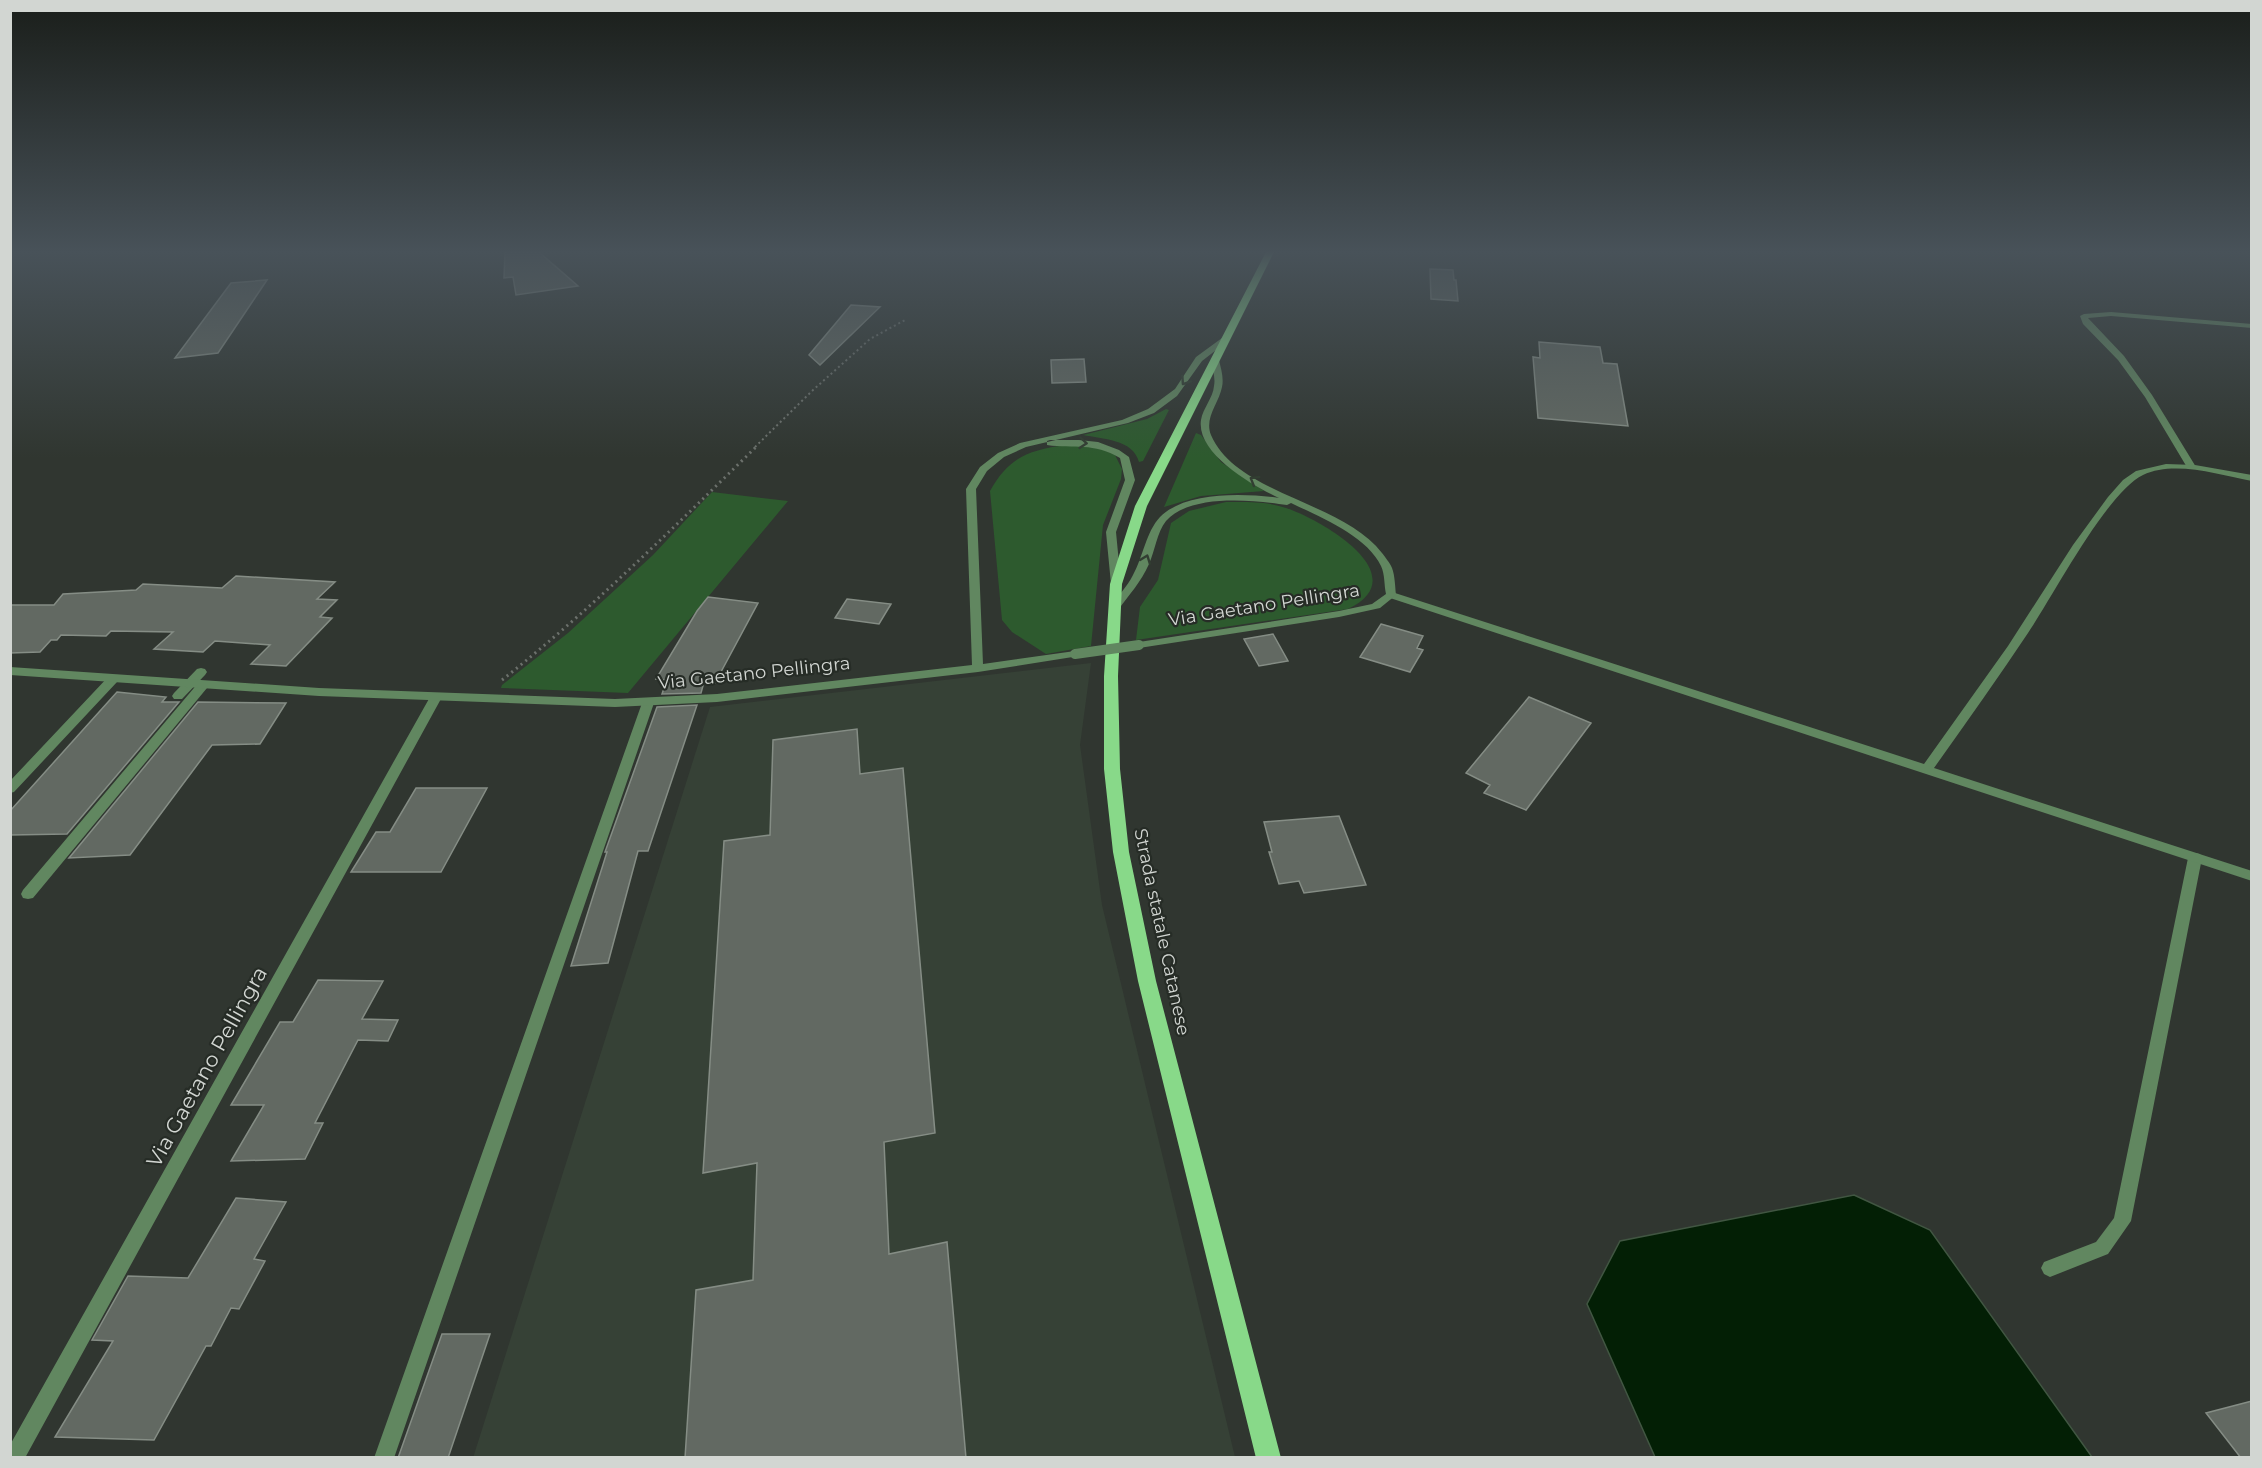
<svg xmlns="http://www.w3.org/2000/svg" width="2262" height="1468" viewBox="0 0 2262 1468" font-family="Montserrat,sans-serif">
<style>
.built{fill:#364136}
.green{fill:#2d5a2e}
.water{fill:#031f05;stroke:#415642;stroke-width:1.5}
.building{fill:#626962;stroke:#858d85;stroke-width:1.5}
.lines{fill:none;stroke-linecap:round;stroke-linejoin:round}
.path-far1{stroke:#6c716c;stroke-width:2;stroke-dasharray:2 3;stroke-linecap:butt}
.path{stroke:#6c716c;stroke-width:3;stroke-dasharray:2 4;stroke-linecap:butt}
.service{fill:#618760;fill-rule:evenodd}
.minor{fill:#618760;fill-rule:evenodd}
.tertiary{fill:#618760;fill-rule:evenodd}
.primary{fill:#88d989;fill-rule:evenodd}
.tertiary-bridge{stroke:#618760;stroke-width:10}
.oneway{stroke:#323e32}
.labels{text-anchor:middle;stroke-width:4.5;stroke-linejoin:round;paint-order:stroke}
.street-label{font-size:18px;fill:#d2d6d2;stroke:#262c26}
.near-street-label{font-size:21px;fill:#d2d6d2;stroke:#262c26}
</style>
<rect width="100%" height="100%" fill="#303630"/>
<path class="built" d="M 1091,663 L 1080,745 L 1102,905 L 1235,1457 L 473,1458 L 710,707 Z"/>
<path class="green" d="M 1166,409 L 1169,410 L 1143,461 L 1139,462 C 1133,439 1102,439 1083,435 L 1147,419 Z
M 1196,433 L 1201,435 L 1221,462 L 1264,491 L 1201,496 L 1164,507 Z
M 1066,445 L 1097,447 L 1115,455 L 1122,469 L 1121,479 L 1103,525 L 1091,646 L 1046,654 L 1012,632 L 1002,620 L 990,491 C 1009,457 1029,450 1066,445 Z
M 712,492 L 788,501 L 628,693 L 501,688 L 502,685 L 568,633 L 653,555 Z
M 1226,502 C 1246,502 1266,501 1286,508 C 1320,519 1418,575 1348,609 L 1136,640 L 1140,607 L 1158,580 L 1171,523 L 1189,511 Z"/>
<path class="water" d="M 1854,1195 L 1930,1230 L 2092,1457 L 1655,1457 L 1587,1304 L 1620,1241 Z"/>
<path class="building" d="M 505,252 L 539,252 L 578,286 L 516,295 L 513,277 L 504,278 Z
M 1430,269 L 1453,270 L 1454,280 L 1456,280 L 1458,301 L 1431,299 Z
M 267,280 L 218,353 L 175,358 L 231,283 Z
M 851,305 L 880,307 L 820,365 L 809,355 Z
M 1539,342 L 1600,347 L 1603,363 L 1617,364 L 1628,426 L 1538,418 L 1533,357 L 1540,358 Z
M 1084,359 L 1086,382 L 1052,383 L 1051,360 Z
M 236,576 L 335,582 L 317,599 L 337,600 L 320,617 L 332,618 L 286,666 L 251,664 L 270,645 L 215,641 L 203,652 L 154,649 L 173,632 L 111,631 L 106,636 L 61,635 L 57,640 L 51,640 L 40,652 L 10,653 L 10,605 L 54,605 L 63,594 L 136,590 L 143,584 L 222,588 Z
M 708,597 L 758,603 L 715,683 L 704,682 L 701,693 L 662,694 L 667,680 L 656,679 L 697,611 Z
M 847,599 L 891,604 L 879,624 L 835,618 Z
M 1381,624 L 1423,636 L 1417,648 L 1423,650 L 1410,672 L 1360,657 Z
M 1273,634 L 1288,661 L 1259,666 L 1244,639 Z
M 117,692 L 166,697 L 162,702 L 179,702 L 67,834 L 10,835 L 10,811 Z
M 1529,697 L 1591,723 L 1526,810 L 1484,793 L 1490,785 L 1466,773 Z
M 198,702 L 286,703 L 260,744 L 212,745 L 130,855 L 69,858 Z
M 697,705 L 648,851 L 638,851 L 608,963 L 571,966 L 607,852 L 605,852 L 657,707 Z
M 857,729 L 860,774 L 903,768 L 935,1133 L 884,1142 L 889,1254 L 947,1242 L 966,1458 L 685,1458 L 696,1290 L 753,1280 L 757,1163 L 703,1173 L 724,841 L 770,835 L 773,740 Z
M 416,788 L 487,788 L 441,872 L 351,872 L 376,832 L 390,832 Z
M 1339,816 L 1366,885 L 1304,893 L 1299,881 L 1279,884 L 1269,852 L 1272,852 L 1264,822 Z
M 318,980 L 383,981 L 362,1019 L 398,1020 L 388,1041 L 358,1040 L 315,1123 L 323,1123 L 305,1159 L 231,1161 L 264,1105 L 231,1105 L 280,1022 L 293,1022 Z
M 236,1198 L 286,1202 L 254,1259 L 265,1261 L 239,1309 L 231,1308 L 211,1346 L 206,1346 L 154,1440 L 55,1437 L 113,1341 L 92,1340 L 128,1276 L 188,1278 Z
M 442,1334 L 490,1334 L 448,1458 L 398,1458 Z
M 2252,1401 L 2252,1458 L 2241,1458 L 2206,1413 Z"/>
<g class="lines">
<path class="path-far1" d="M 755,447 L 812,391 L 870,339 L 907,319"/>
<path class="path" d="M 502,680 C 593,608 674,527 757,446"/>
<path class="service" d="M 2111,312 L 2252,324 L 2252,328 L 2111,316 L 2088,318 L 2124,356 L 2152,395 L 2196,467 L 2194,469 L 2188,469 L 2145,397 L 2118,360 L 2083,324 L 2080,316 L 2084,314 Z
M 201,668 L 205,669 L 207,672 L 205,675 L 182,699 L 174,699 L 172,696 L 174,693 L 197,669 Z
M 113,675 L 117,676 L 119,679 L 117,682 L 14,792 L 10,793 L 10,781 L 109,676 Z
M 203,681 L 207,682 L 209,685 L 207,688 L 33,898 L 28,899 L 23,898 L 21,894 L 23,890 L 199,682 Z
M 436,693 L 442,697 L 25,1458 L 10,1458 L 10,1445 L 430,697 Z
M 648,699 L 654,703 L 394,1458 L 374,1458 L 642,703 Z
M 2195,853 L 2200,854 L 2202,858 L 2131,1221 L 2108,1254 L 2050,1277 L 2044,1274 L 2041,1268 L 2044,1262 L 2096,1242 L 2114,1218 L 2188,858 L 2190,854 Z"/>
<path class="minor" d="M 2166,464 L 2195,465 L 2252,475 L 2252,481 C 2219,475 2175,460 2143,475 C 2107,492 2053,596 2028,633 C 1998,678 1966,723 1934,768 L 2252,871 L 2252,881 L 1387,597 L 1386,595 L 1387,593 L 1395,593 L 1924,764 L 2008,646 L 2073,545 L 2108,497 L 2123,480 L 2136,471 Z"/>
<path class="tertiary" d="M 1222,338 L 1229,340 L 1202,361 L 1177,396 L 1154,413 L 1128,423 L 1026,447 L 1004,457 L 987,471 L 976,489 L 983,664 L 1075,651 L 1079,652 L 1081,654 L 1079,656 L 978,672 L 717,702 L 615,707 L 319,696 L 10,675 L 10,667 L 319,688 L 615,699 L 717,694 L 972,665 L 966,489 L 980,467 L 998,453 L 1020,443 L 1122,420 L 1148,409 L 1175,389 L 1196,357 Z
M 1212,358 L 1219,360 C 1221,369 1224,378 1222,387 C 1219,403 1204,418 1211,435 C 1237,495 1342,501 1382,553 C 1385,557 1390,563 1392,568 C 1395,576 1395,586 1396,595 L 1380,608 L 1339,617 L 1139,648 L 1133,645 L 1139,642 L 1339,611 L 1372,604 L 1386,594 C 1384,586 1385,574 1381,566 C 1367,536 1320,517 1291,503 L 1287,505 C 1254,500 1191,493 1166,521 C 1157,532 1155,551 1149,564 C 1141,582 1129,595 1118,610 L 1110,610 L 1109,608 C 1117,597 1127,587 1133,575 C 1143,557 1146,532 1160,517 C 1185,491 1246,493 1279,498 C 1254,486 1196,454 1201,420 C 1203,408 1213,398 1214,386 C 1216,376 1211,367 1212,358 Z
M 1050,440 L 1079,440 L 1098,442 L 1119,450 L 1129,457 L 1135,480 L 1116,532 L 1121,584 L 1120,586 L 1116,587 L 1111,584 L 1106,532 L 1125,480 L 1120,458 C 1093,442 1075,449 1047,445 L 1047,441 Z"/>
<path class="primary" d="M 1266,252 L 1274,252 L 1147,506 L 1122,584 L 1118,676 L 1120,769 L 1129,852 L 1156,981 L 1281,1458 L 1256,1458 L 1138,981 L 1113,852 L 1104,769 L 1104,676 L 1110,584 L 1135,506 Z"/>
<path class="tertiary-bridge" d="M 1075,654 L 1139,645"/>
</g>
<defs><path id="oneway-chevron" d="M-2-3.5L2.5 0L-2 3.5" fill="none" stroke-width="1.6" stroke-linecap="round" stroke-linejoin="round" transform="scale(1.5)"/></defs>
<g class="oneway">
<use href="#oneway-chevron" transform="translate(1185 381) rotate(124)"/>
<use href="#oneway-chevron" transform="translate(1083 443) rotate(5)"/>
<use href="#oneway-chevron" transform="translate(1254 480) rotate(-149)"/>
<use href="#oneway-chevron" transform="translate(1146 559) rotate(-69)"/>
</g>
<linearGradient id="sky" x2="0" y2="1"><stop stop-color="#1a1e1a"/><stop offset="0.55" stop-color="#485259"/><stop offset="1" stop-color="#485259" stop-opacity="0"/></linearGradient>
<rect width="2262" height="458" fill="url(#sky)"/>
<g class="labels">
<g class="street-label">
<text transform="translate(1264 605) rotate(-9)" y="6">Via Gaetano Pellingra</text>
<text transform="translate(754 673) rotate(-6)" y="6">Via Gaetano Pellingra</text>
<text transform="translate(1162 932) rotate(78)" y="6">Strada statale Catanese</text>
</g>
<g class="near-street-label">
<text transform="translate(207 1067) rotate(-61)" y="7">Via Gaetano Pellingra</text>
</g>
</g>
<rect width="2262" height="1468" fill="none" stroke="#d2d6d2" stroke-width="24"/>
</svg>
